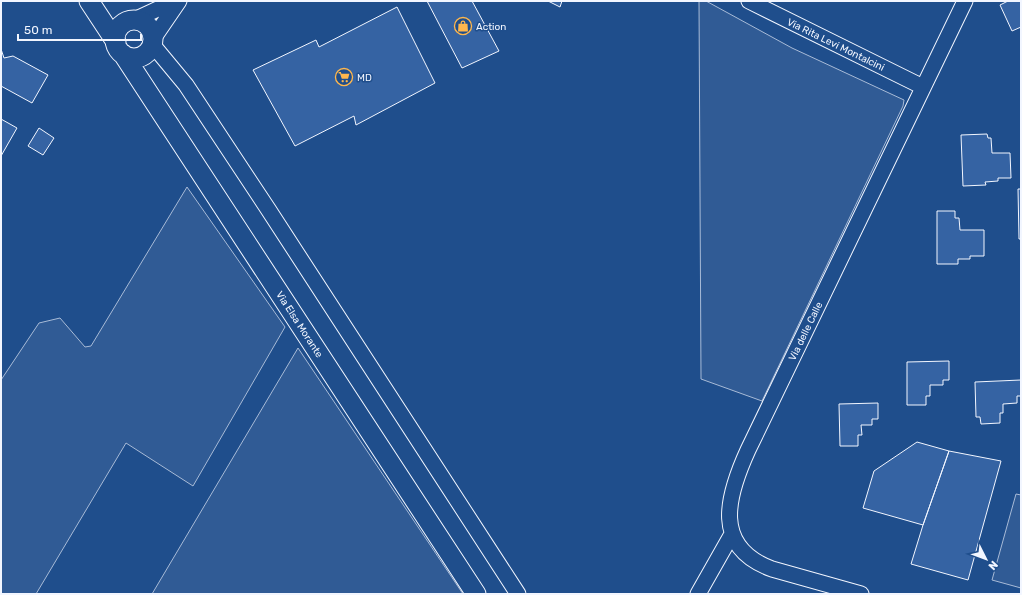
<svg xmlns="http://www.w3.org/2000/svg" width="1022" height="595" viewBox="0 0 1022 595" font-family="Rubik,sans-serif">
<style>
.green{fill:#305b95;stroke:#a8bbd7}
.building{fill:#3563a3;stroke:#f2f6ff}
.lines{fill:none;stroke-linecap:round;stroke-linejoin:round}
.minor-casing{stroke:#f2f6ff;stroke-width:17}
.tertiary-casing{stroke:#f2f6ff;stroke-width:21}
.minor{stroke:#1f4e8c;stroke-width:15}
.tertiary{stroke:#1f4e8c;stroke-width:19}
.labels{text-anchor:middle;stroke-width:3;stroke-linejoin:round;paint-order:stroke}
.poi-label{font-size:10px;fill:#f2f6ff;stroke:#1f4e8c;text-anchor:start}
.street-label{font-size:10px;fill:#f2f6ff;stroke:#1f4e8c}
</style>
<rect width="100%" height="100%" fill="#1f4e8c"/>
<path class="green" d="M 699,1 L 706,1 L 792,48 L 904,100 L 903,106 L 762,401 L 701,379 Z
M 187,187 L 285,327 L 193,486 L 126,443 L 36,594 L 1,594 L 1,380 L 39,323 L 60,318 L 85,347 L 91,346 Z
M 298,348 L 463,594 L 152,594 Z
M 1016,494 L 1021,495 L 1021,588 L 992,580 Z"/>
<path class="building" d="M 427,1 L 472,1 L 499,51 L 462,68 Z
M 548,1 L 562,1 L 560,7 Z
M 1008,1 L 1021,1 L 1021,27 L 1012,31 L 1000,5 Z
M 397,7 L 435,83 L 356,125 L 354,116 L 295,146 L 253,70 L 316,40 L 319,47 Z
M 1,49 L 4,58 L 13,56 L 48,75 L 32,103 L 1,86 Z
M 1,119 L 17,128 L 1,156 Z
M 39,128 L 54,138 L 43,155 L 28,146 Z
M 987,134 L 988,138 L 991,138 L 992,153 L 1010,153 L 1011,178 L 998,178 L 998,181 L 985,182 L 986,185 L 963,186 L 961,135 Z
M 1018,189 L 1021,189 L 1021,239 L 1019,239 Z
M 937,211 L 955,211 L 955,218 L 959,218 L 960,230 L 984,230 L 984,256 L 970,256 L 970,259 L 958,259 L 958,264 L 937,264 Z
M 949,361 L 949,380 L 943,380 L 943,385 L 930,385 L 930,396 L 926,396 L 926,405 L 907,405 L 907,362 Z
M 1021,380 L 1021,396 L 1017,396 L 1017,403 L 1003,404 L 1003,413 L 1000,413 L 1000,423 L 981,424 L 980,417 L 976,417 L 975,382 Z
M 878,403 L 878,419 L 872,419 L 872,425 L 861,425 L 862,435 L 858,435 L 858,446 L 840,446 L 839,404 Z
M 917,442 L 949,451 L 923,525 L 863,508 L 874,471 Z
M 949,451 L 1001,461 L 968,580 L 911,564 L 923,525 Z"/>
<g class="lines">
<g class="minor-casing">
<path id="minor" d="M 749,1 L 923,87
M 132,21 L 175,1
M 153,39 L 179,1
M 152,44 L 186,85 L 268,209 L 518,594
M 698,594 L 732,534
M 861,594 L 772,569 C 712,547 727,496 748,450 L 965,1"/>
</g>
<g class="tertiary-casing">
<path id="tertiary" d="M 89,1 L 116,42
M115 39a19 19 0 1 1 38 0a19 19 0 1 1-38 0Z
M 123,54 L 476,594"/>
</g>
<use href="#minor" class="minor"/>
<use href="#tertiary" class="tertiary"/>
</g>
<defs>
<g id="shop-ring" transform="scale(0.9)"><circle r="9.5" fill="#1f4e8c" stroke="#ffb74d" stroke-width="1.5"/><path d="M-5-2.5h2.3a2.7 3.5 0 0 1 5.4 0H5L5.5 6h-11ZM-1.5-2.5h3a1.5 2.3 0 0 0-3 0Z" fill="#ffb74d"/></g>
<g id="supermarket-ring" transform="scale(0.9)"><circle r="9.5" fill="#1f4e8c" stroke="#ffb74d" stroke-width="1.5"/><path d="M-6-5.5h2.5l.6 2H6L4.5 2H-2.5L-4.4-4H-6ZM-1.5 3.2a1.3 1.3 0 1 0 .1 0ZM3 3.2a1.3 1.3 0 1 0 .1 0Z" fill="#ffb74d"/></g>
</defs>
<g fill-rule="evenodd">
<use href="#shop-ring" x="463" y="26"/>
<use href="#supermarket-ring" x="344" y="77"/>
</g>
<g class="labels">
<g class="poi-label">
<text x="476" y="30">Action</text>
<text x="357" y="81">MD</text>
</g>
<g class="street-label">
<text transform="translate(836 44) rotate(26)" y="4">Via Rita Levi Montalcini</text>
<text transform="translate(300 324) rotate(57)" y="4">Via Elsa Morante</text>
<text transform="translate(805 331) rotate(-64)" y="4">Via delle Calle</text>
</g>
</g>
<rect width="1022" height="595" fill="none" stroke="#f2f6ff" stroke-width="4"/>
<g transform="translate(986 559) rotate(132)" stroke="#1f4e8c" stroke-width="3" paint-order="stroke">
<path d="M0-3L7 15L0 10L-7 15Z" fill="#f2f6ff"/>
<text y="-6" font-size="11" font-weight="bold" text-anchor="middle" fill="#f2f6ff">N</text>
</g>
<path d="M18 34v6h123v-6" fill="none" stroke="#f2f6ff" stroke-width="2"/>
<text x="24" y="34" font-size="12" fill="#f2f6ff" stroke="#1f4e8c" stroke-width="3" paint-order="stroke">50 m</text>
</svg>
